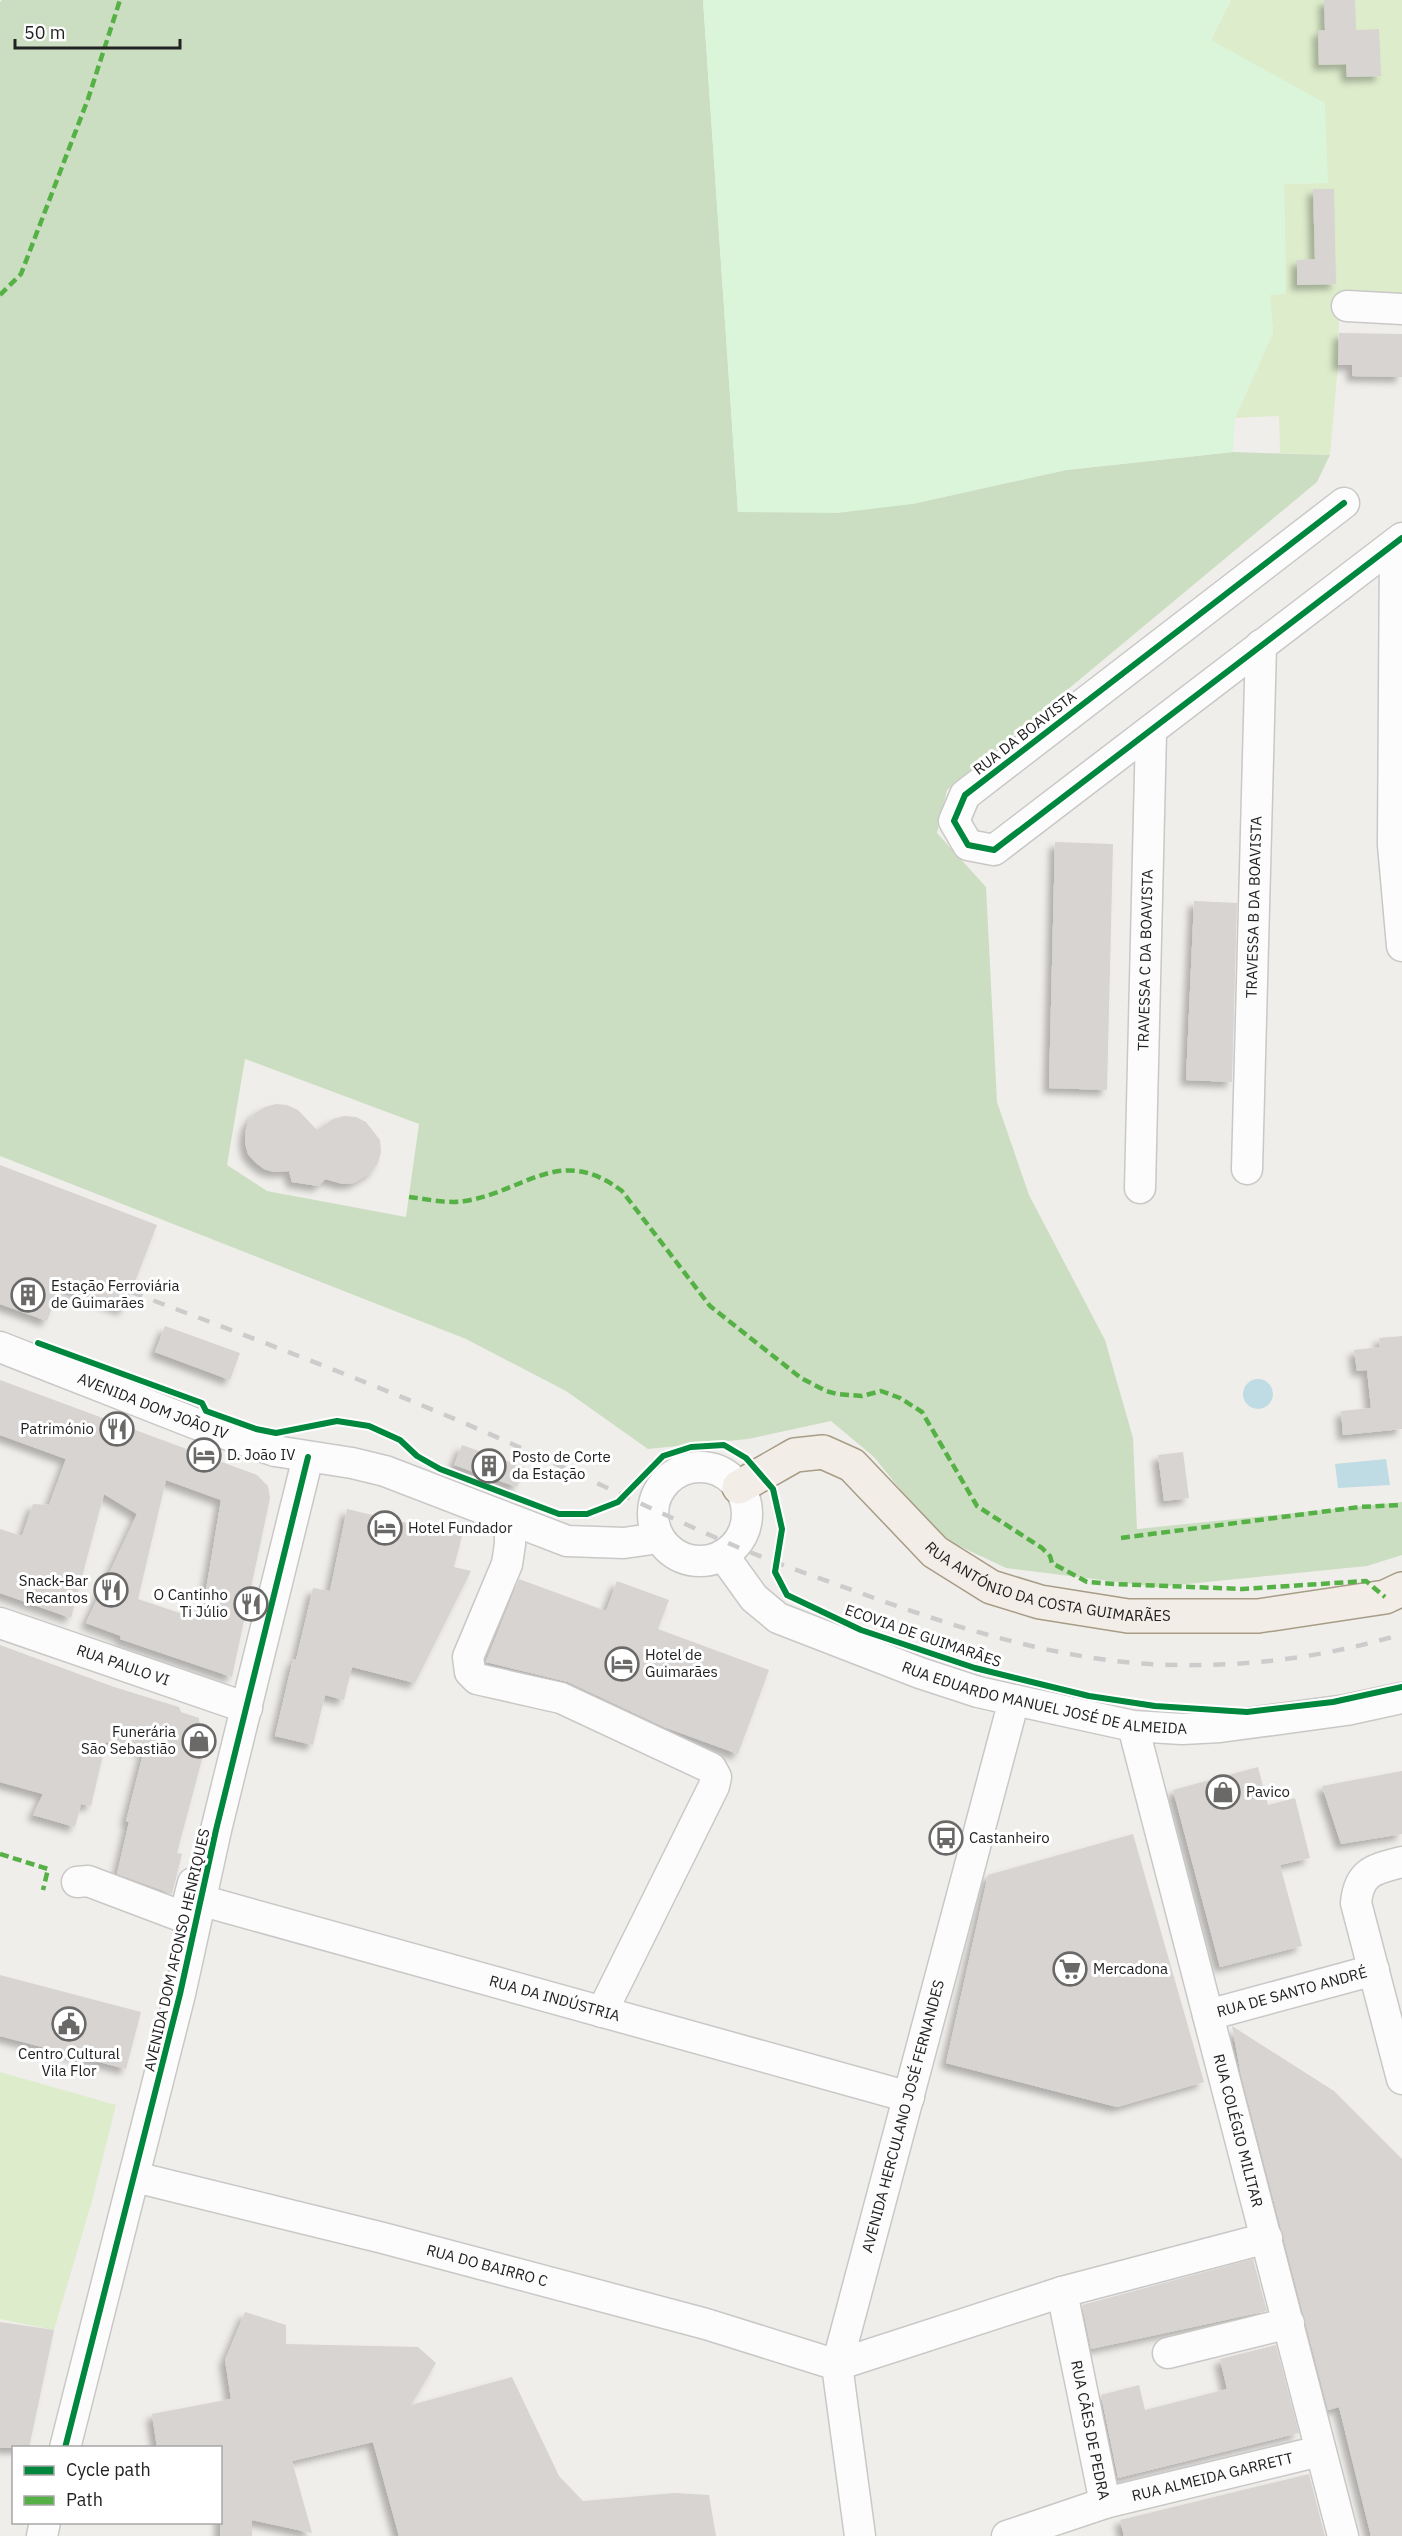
<svg xmlns="http://www.w3.org/2000/svg" width="1402" height="2536" viewBox="0 0 1402 2536" font-family="'IBM Plex Sans',sans-serif">
<style>
.grass{fill:#ddeccb}
.forest{fill:#cbdec1;fill-rule:evenodd}
.park{fill:#daf5da}
.water{fill:#bfdbe3}
.building{fill:#d7d4d2;fill-rule:evenodd;filter:url(#shadow)}
.lines{fill:none;stroke-linecap:round;stroke-linejoin:round}
.minor-casing{stroke:#c9c8c7;stroke-width:33}
.major-casing{stroke:#a79c86;stroke-width:36}
.minor{stroke:#fdfcfc;stroke-width:30}
.major{stroke:#f3ede7;stroke-width:33}
.rail{stroke:#ccc;stroke-width:4.5;stroke-dasharray:12 12;stroke-linecap:butt}
.quiet{stroke:#55b145;stroke-width:4.5;stroke-dasharray:9 4.5;stroke-linecap:butt}
.cycleway-casing{stroke:#fff;stroke-width:10}
.cycleway{stroke:#00873e;stroke-width:6}
.labels{text-anchor:middle;stroke-width:6;stroke-linejoin:round;paint-order:stroke}
.street-label{font-size:15px;fill:#222;stroke:#fff}
.poi-label{font-size:15px;fill:#222;stroke:#fff;text-anchor:start}
</style>
<defs>
<filter id="shadow"><feDropShadow dx="-5.5" dy="5.5" stdDeviation="3" flood-color="#0004"/></filter>
</defs>
<rect width="100%" height="100%" fill="#f0eeeb"/>
<path class="grass" d="M 1231,0 L 1402,0 L 1402,315 L 1339,314 L 1338,365 L 1330,455 L 1280,453 L 1279,416 L 1235,418 L 1273,333 L 1270,295 L 1286,293 L 1284,184 L 1327,183 L 1211,40 Z
M 0,2072 L 116,2105 L 92,2201 L 54,2330 L 0,2319 Z"/>
<path class="forest" d="M 2,0 L 703,0 L 738,512 L 912,504 L 1066,470 L 1233,452 L 1330,455 L 1317,482 L 947,790 L 937,833 L 986,887 L 997,1102 L 1029,1195 L 1105,1340 L 1133,1438 L 1137,1529 L 1402,1502 L 1402,1555 L 1367,1566 L 1157,1587 L 1006,1568 L 938,1536 L 874,1457 L 831,1421 L 748,1439 L 648,1449 L 566,1391 L 466,1339 L 0,1156 L 0,2 ZM 245,1059 L 419,1124 L 406,1217 L 267,1191 L 227,1165 Z"/>
<path class="park" d="M 703,0 L 1231,0 L 1211,40 L 1325,103 L 1328,183 L 1284,184 L 1286,294 L 1270,295 L 1273,333 L 1235,418 L 1233,452 L 1066,470 L 912,504 L 837,513 L 738,512 Z"/>
<path class="water" d="M1243 1394a15 15 0 1 1 30 0a15 15 0 1 1-30 0Z
M 1386,1459 L 1390,1485 L 1338,1488 L 1335,1464 Z"/>
<path class="building" d="M 1324,0 L 1355,0 L 1356,30 L 1379,29 L 1381,76 L 1347,77 L 1346,64 L 1319,65 L 1318,31 L 1325,30 Z
M 1313,189 L 1334,189 L 1336,284 L 1297,285 L 1297,260 L 1315,259 Z
M 1339,333 L 1402,334 L 1402,377 L 1352,376 L 1352,365 L 1338,365 Z
M 1055,842 L 1113,844 L 1107,1090 L 1049,1088 Z
M 1194,901 L 1237,903 L 1232,1082 L 1186,1080 Z
M 276,1104 L 287,1105 L 298,1110 L 317,1130 L 333,1119 L 344,1116 L 356,1117 L 366,1122 L 380,1140 L 381,1152 L 378,1163 L 372,1172 L 354,1183 L 343,1184 L 325,1179 L 319,1186 L 292,1182 L 289,1171 L 274,1172 L 264,1169 L 255,1162 L 248,1154 L 245,1143 L 245,1133 L 248,1122 L 255,1113 L 265,1107 Z
M 0,1165 L 157,1225 L 124,1310 L 60,1286 L 47,1321 L 0,1304 Z
M 165,1326 L 240,1353 L 230,1380 L 155,1352 Z
M 1402,1336 L 1402,1429 L 1343,1435 L 1341,1411 L 1371,1408 L 1367,1370 L 1357,1371 L 1354,1350 L 1380,1347 L 1379,1338 Z
M 0,1380 L 257,1475 L 268,1486 L 270,1498 L 232,1677 L 120,1639 L 121,1636 L 86,1623 L 137,1514 L 104,1494 L 71,1618 L 0,1593 L 0,1529 L 22,1536 L 33,1504 L 49,1505 L 66,1459 L 0,1435 ZM 166,1480 L 221,1500 L 201,1620 L 138,1599 Z
M 462,1445 L 524,1467 L 517,1487 L 454,1465 Z
M 1183,1452 L 1189,1498 L 1164,1501 L 1158,1455 Z
M 347,1509 L 462,1536 L 454,1567 L 471,1571 L 415,1683 L 352,1667 L 344,1700 L 325,1695 L 313,1745 L 275,1736 L 293,1659 L 296,1660 L 313,1588 L 330,1591 Z
M 519,1579 L 606,1611 L 617,1581 L 669,1600 L 658,1629 L 769,1670 L 738,1754 L 664,1727 L 568,1682 L 486,1662 Z
M 0,1645 L 114,1687 L 179,1707 L 181,1712 L 199,1718 L 200,1728 L 209,1733 L 177,1853 L 182,1854 L 172,1894 L 117,1874 L 129,1822 L 126,1821 L 144,1750 L 106,1742 L 91,1806 L 81,1804 L 75,1827 L 33,1815 L 43,1794 L 0,1782 Z
M 1258,1767 L 1268,1805 L 1295,1798 L 1310,1858 L 1280,1865 L 1302,1946 L 1220,1967 L 1173,1790 Z
M 1402,1771 L 1402,1834 L 1341,1844 L 1322,1786 Z
M 1133,1834 L 1204,2082 L 1117,2107 L 946,2063 L 988,1875 Z
M 0,1975 L 141,2012 L 126,2069 L 0,2036 Z
M 1232,2026 L 1334,2091 L 1402,2159 L 1402,2536 L 1371,2536 L 1339,2407 L 1328,2410 L 1241,2075 Z
M 1253,2259 L 1267,2311 L 1091,2349 L 1082,2305 Z
M 245,2312 L 286,2325 L 286,2344 L 418,2347 L 436,2363 L 411,2405 L 512,2377 L 559,2476 L 583,2501 L 675,2493 L 709,2495 L 716,2536 L 399,2536 L 373,2442 L 292,2461 L 312,2533 L 252,2520 L 252,2536 L 220,2536 L 220,2448 L 157,2448 L 152,2414 L 231,2399 L 225,2360 Z
M 0,2322 L 54,2330 L 29,2448 L 0,2448 Z
M 1276,2345 L 1299,2433 L 1118,2478 L 1101,2395 L 1139,2385 L 1145,2410 L 1227,2389 L 1220,2359 Z
M 1309,2474 L 1325,2536 L 1124,2536 L 1120,2520 Z"/>
<g class="lines">
<g class="minor-casing">
<g id="minor">
<path d="M 1347,306 L 1402,309"/>
<path d="M 1344,503 L 965,795 L 954,821 L 968,845 L 994,850 L 1402,538"/>
<path d="M 1395,545 L 1393,845 L 1402,946"/>
<path id="s1" d="M 1247,1169 L 1261,645"/>
<path id="s2" d="M 1140,1188 L 1151,732"/>
<path id="s3" d="M 0,1347 L 194,1423 L 275,1451 L 352,1463 L 385,1471 L 567,1541 L 624,1543 L 659,1538"/>
<circle cx="700" cy="1514" r="47"/>
<path d="M 510,1521 L 510,1544 L 507,1564 L 468,1657 L 470,1672 L 477,1679 L 561,1698 L 711,1768 L 716,1777 L 714,1786 L 602,2012"/>
<path id="s4" d="M 723,1555 L 754,1598 L 778,1618 L 920,1673 L 978,1692 L 1133,1726 L 1182,1729 L 1220,1727 L 1346,1710 L 1402,1698"/>
<path id="s5" d="M 0,1623 L 247,1708"/>
<path id="s6" d="M 1133,1726 L 1343,2536"/>
<path d="M 1402,1862 C 1375,1869 1359,1871 1356,1903 L 1402,2079"/>
<path d="M 77,1882 L 88,1881 L 178,1915 L 186,1910 L 193,1883"/>
<path id="s7" d="M 200,1900 L 909,2097"/>
<path id="s8" d="M 1208,2015 L 1374,1970"/>
<path id="s9" d="M 135,2177 L 383,2238 L 706,2324 L 837,2365"/>
<path id="s10" d="M 1062,2292 L 1105,2503"/>
<path d="M 1168,2353 L 1289,2323"/>
<path d="M 837,2365 L 1062,2292 L 1267,2238"/>
<path d="M 65,2448 L 180,1994 L 216,1830 L 308,1457"/>
<path d="M 42,2536 L 45,2522"/>
<path id="s11" d="M 860,2536 L 837,2365 L 1014,1700"/>
<path id="s12" d="M 1007,2536 L 1105,2503 L 1320,2451"/>
</g>
</g>
<g class="major-casing">
<g id="major">
<path id="s13" d="M 739,1487 L 795,1455 L 823,1452 L 852,1465 L 935,1552 L 991,1587 L 1040,1602 L 1128,1616 L 1258,1616 L 1385,1597 L 1402,1589"/>
</g>
</g>
<use href="#minor" class="minor"/>
<use href="#major" class="major"/>
<path class="rail" d="M 131,1292 C 255,1339 380,1386 501,1439 C 580,1474 656,1512 735,1546 C 780,1565 828,1581 874,1598 C 958,1628 1045,1655 1135,1663 C 1224,1670 1317,1660 1402,1634"/>
<path class="quiet" d="M 0,295 L 21,274 L 88,99 L 120,0
M 409,1197 C 427,1199 447,1204 465,1201 C 526,1191 560,1144 622,1191 L 710,1306 L 801,1378 L 826,1391 L 837,1394 L 862,1396 L 881,1391 L 900,1398 L 922,1412 L 977,1506 L 1042,1548 L 1050,1556 L 1052,1563 L 1087,1582 L 1114,1584 L 1243,1589 L 1366,1581 L 1385,1597
M 1121,1538 L 1359,1507 L 1402,1505
M 0,1854 L 48,1869 L 43,1890"/>
<g class="cycleway-casing">
<path id="cycleway" d="M 1344,503 L 965,795 L 954,821 L 968,845 L 994,850 L 1402,538
M 38,1343 L 202,1403 L 206,1411 L 256,1429 L 276,1433 L 337,1421 L 369,1426 L 400,1440 L 417,1456 L 440,1469 L 559,1514 L 587,1514 L 618,1502 L 663,1456 L 691,1447 L 724,1445 L 746,1458 L 773,1489 L 782,1529 L 775,1572 L 787,1595 L 861,1630 L 975,1668 L 1089,1696 L 1155,1706 L 1247,1712 L 1333,1702 L 1402,1687
M 65,2448 L 180,1994 L 216,1830 L 308,1457"/>
</g>
<use href="#cycleway" class="cycleway"/>
</g>
<defs>
<g id="building-ring" transform="scale(1.725)"><circle r="9.5" fill="#fff" stroke="#6a6968" stroke-width="1.5"/><path d="M-4-6H4V6H1V3H-1V6H-4ZM-2.5-4.3h1.7v1.8h-1.7ZM.8-4.3h1.7v1.8H.8ZM-2.5-1h1.7V.8h-1.7ZM.8-1h1.7V.8H.8Z" fill="#6a6968"/></g>
<g id="restaurant-ring" transform="scale(1.725)"><circle r="9.5" fill="#fff" stroke="#6a6968" stroke-width="1.5"/><path d="M-5-6h1v4h1v-4h1v4h1v-4h1v5L-1.5 .5V6h-2V.5L-5-1ZM5-6V6H3V1.5H1.5Q1.5-4 5-6Z" fill="#6a6968"/></g>
<g id="hotel-ring" transform="scale(1.725)"><circle r="9.5" fill="#fff" stroke="#6a6968" stroke-width="1.5"/><path d="M-6-4.5h1.5V1H6V5H4.5V3h-9V5H-6ZM-4 0a1.8 1.8 0 1 1 3.6 0ZM.5 0V-2.5h3Q6-2.5 6 0Z" fill="#6a6968"/></g>
<g id="shop-ring" transform="scale(1.725)"><circle r="9.5" fill="#fff" stroke="#6a6968" stroke-width="1.5"/><path d="M-5-2.5h2.3a2.7 3.5 0 0 1 5.4 0H5L5.5 6h-11ZM-1.5-2.5h3a1.5 2.3 0 0 0-3 0Z" fill="#6a6968"/></g>
<g id="bus-ring" transform="scale(1.725)"><circle r="9.5" fill="#fff" stroke="#6a6968" stroke-width="1.5"/><path d="M-5-6H5V4H4V6H2V4H-2V6H-4V4H-5ZM-3.5-4V0h7V-4ZM-3.5 1.2v1.5H-2V1.2ZM2 1.2v1.5H3.5V1.2Z" fill="#6a6968"/></g>
<g id="supermarket-ring" transform="scale(1.725)"><circle r="9.5" fill="#fff" stroke="#6a6968" stroke-width="1.5"/><path d="M-6-5.5h2.5l.6 2H6L4.5 2H-2.5L-4.4-4H-6ZM-1.5 3.2a1.3 1.3 0 1 0 .1 0ZM3 3.2a1.3 1.3 0 1 0 .1 0Z" fill="#6a6968"/></g>
<g id="civic-ring" transform="scale(1.725)"><circle r="9.5" fill="#fff" stroke="#6a6968" stroke-width="1.5"/><path d="M-.6-6.5H3V-4.5H.6V-3L4-1V1h2V6H-6V1h2V-1L-.6-3ZM-1.2 2.5V6h2.4V2.5Z" fill="#6a6968"/></g>
</defs>
<g fill-rule="evenodd">
<use href="#building-ring" x="28" y="1295"/>
<use href="#restaurant-ring" x="117" y="1429"/>
<use href="#hotel-ring" x="204" y="1455"/>
<use href="#building-ring" x="489" y="1466"/>
<use href="#hotel-ring" x="385" y="1528"/>
<use href="#restaurant-ring" x="111" y="1590"/>
<use href="#restaurant-ring" x="251" y="1604"/>
<use href="#hotel-ring" x="622" y="1664"/>
<use href="#shop-ring" x="199" y="1741"/>
<use href="#shop-ring" x="1223" y="1792"/>
<use href="#bus-ring" x="946" y="1838"/>
<use href="#supermarket-ring" x="1070" y="1969"/>
<use href="#civic-ring" x="69" y="2024"/>
</g>
<g class="labels">
<g class="street-label">
<text transform="translate(1025 733) rotate(-38)" y="5">RUA DA BOAVISTA</text>
<text dy="5" stroke="none"><textPath href="#s1" startOffset="262">TRAVESSA B DA BOAVISTA</textPath></text>
<text dy="5" stroke="none"><textPath href="#s2" startOffset="228">TRAVESSA C DA BOAVISTA</textPath></text>
<text dy="5" stroke="none"><textPath href="#s3" startOffset="164">AVENIDA DOM JOÃO IV</textPath></text>
<text dy="5" stroke="none"><textPath href="#s13" startOffset="364">RUA ANTÓNIO DA COSTA GUIMARÃES</textPath></text>
<text transform="translate(923 1636) rotate(19)" y="5">ECOVIA DE GUIMARÃES</text>
<text dy="5" stroke="none"><textPath href="#s5" startOffset="130">RUA PAULO VI</textPath></text>
<text dy="5" stroke="none"><textPath href="#s4" startOffset="364">RUA EDUARDO MANUEL JOSÉ DE ALMEIDA</textPath></text>
<text transform="translate(177 1950) rotate(-77)" y="5">AVENIDA DOM AFONSO HENRIQUES</text>
<text dy="5" stroke="none"><textPath href="#s8" startOffset="87">RUA DE SANTO ANDRÉ</textPath></text>
<text dy="5" stroke="none"><textPath href="#s7" startOffset="368">RUA DA INDÚSTRIA</textPath></text>
<text dy="5" stroke="none"><textPath href="#s11" startOffset="430">AVENIDA HERCULANO JOSÉ FERNANDES</textPath></text>
<text dy="5" stroke="none"><textPath href="#s6" startOffset="418">RUA COLÉGIO MILITAR</textPath></text>
<text dy="5" stroke="none"><textPath href="#s9" startOffset="363">RUA DO BAIRRO C</textPath></text>
<text dy="5" stroke="none"><textPath href="#s10" startOffset="141">RUA CÃES DE PEDRA</textPath></text>
<text dy="5" stroke="none"><textPath href="#s12" startOffset="214">RUA ALMEIDA GARRETT</textPath></text>
</g>
<g class="poi-label">
<text x="51" y="1291">Estação Ferroviária<tspan x="51" dy="17">de Guimarães</tspan></text>
<text x="94" y="1434" text-anchor="end">Património</text>
<text x="227" y="1460">D. João IV</text>
<text x="512" y="1462">Posto de Corte<tspan x="512" dy="17">da Estação</tspan></text>
<text x="408" y="1533">Hotel Fundador</text>
<text x="88" y="1586" text-anchor="end">Snack-Bar<tspan x="88" dy="17">Recantos</tspan></text>
<text x="228" y="1600" text-anchor="end">O Cantinho<tspan x="228" dy="17">Ti Júlio</tspan></text>
<text x="645" y="1660">Hotel de<tspan x="645" dy="17">Guimarães</tspan></text>
<text x="176" y="1737" text-anchor="end">Funerária<tspan x="176" dy="17">São Sebastião</tspan></text>
<text x="1246" y="1797">Pavico</text>
<text x="969" y="1843">Castanheiro</text>
<text x="1093" y="1974">Mercadona</text>
<text x="69" y="2059" text-anchor="middle">Centro Cultural<tspan x="69" dy="17">Vila Flor</tspan></text>
</g>
</g>
<rect x="12" y="2446" width="210" height="78" fill="#ffffff" stroke="#a7a7a7" stroke-width="1.5"/>
<rect x="24" y="2466" width="30" height="9" fill="#00873e" stroke="#a7a7a7" stroke-width="1.5"/>
<text x="66" y="2476" font-size="18" fill="#222222">Cycle path</text>
<rect x="24" y="2496" width="30" height="9" fill="#55b145" stroke="#a7a7a7" stroke-width="1.5"/>
<text x="66" y="2506" font-size="18" fill="#222222">Path</text>
<path d="M15 39v9h165v-9" fill="none" stroke="#222222" stroke-width="3"/>
<text x="24" y="39" font-size="18" fill="#222222" stroke="#ffffff" stroke-width="4.5" paint-order="stroke">50 m</text>
</svg>
